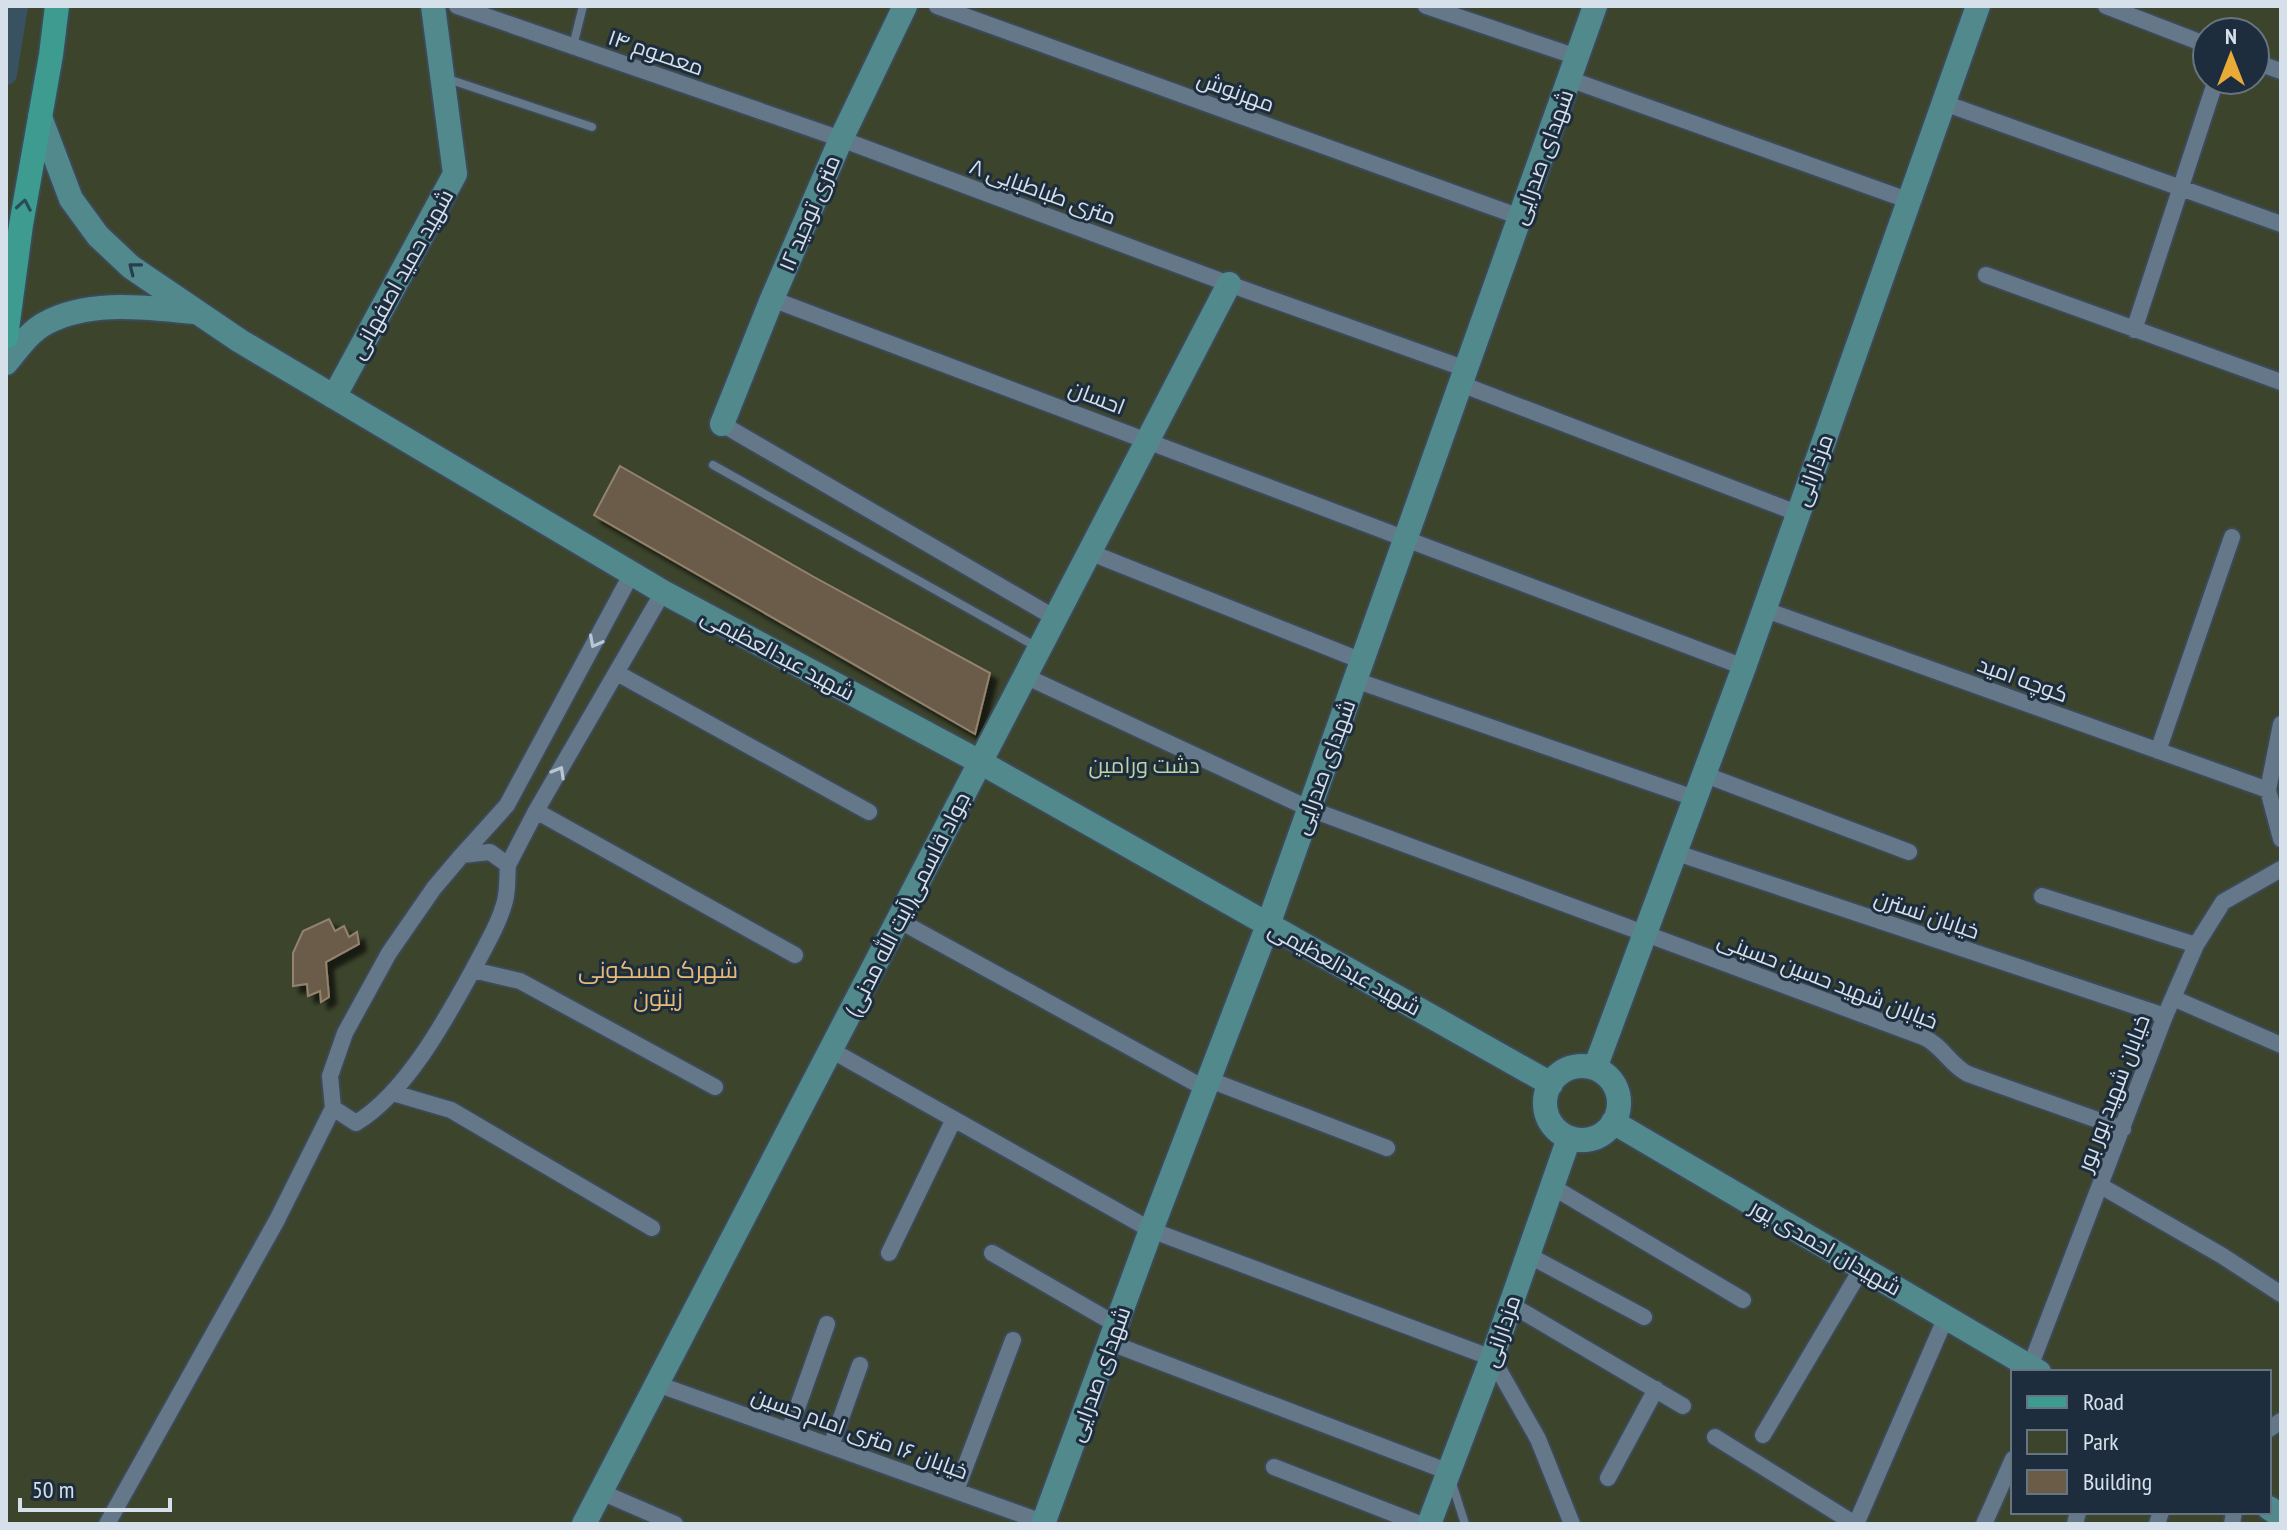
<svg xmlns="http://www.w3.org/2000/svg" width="2287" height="1530" viewBox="0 0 2287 1530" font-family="'PT Sans Narrow',Cairo,sans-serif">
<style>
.green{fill:#3c442c;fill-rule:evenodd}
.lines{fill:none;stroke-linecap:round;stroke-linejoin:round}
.canal{stroke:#395262;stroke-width:22}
.building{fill:#6b5c48;stroke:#93826d;stroke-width:2;filter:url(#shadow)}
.lane-casing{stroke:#3c4a57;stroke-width:12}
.street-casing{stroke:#3c4a57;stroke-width:20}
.secondary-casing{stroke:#3c4a57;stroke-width:28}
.primary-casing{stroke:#3c4a57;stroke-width:28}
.lane{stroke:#65788a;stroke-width:8}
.street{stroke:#65788a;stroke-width:16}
.secondary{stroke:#51898d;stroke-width:24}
.primary{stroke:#3d9b8f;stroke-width:24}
.oneway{stroke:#274e56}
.oneway2{stroke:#273f4d}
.oneway3{stroke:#bac6d3}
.labels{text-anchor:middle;stroke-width:6;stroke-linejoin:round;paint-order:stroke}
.street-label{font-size:22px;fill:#d6e0eb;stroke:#1d2d3d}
.park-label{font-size:22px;fill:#c0d29f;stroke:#1d2d3d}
.neighbourhood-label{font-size:24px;fill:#e5ba75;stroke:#1d2d3d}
</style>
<defs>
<filter id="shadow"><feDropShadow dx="7" dy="7" stdDeviation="2" flood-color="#0009"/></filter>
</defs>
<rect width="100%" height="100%" fill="#1d2d3d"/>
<path class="green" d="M 6,6 L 2281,6 L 2281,1524 L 6,1524 ZM 2207,32 L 2255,32 L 2255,80 L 2207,80 ZM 2013,1372 L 2269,1372 L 2269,1512 L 2013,1512 Z"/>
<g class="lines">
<path class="canal" d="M 6,74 L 17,6"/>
</g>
<path class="building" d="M 620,466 L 814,577 L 990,673 L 975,734 L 594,515 Z
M 329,919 L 335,931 L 344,926 L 349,937 L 357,932 L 359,944 L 326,962 L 329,997 L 321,1002 L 320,991 L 308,996 L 307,984 L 293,986 L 293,953 L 303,931 Z"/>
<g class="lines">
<g class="lane-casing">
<path id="lane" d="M 573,46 L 583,6
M 448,79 L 592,127
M 713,465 L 1035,646
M 1451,1480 L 1465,1524"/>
</g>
<g class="street-casing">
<path id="street" d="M 457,6 L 841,139 L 1229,284 L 1466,369
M 937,6 L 1520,217
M 1426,6 L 1577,57
M 2106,6 L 2207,45
M 2255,62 L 2281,71
M 1569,79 L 1910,201
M 1944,103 L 2281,224
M 1986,275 L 2281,382
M 772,299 L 1744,667
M 2134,330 L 2216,80
M 1461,384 L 1797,513
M 722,424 L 1055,618
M 1089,552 L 1362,661
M 1763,609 L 2268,790
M 617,673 L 869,812
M 1025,676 L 1310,809 L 1923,1037 C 1942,1045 1950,1065 1968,1074 L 2123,1129
M 1355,680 L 1694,798
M 2281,724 L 2268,790 L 2281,839
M 2158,751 L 2232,537
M 1703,774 L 1909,852
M 536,811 L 795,955
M 490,852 L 508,865 C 507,876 508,890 505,901 C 499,924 485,947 474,968 C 446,1019 406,1093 356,1123 L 333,1108 L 330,1076 L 345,1033 L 389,953 L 434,888 L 462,855 Z
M 1674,852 L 2165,1016
M 462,855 L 507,805 L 632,573
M 508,865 L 536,811 L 663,592
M 2042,896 L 2196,945
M 898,920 L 1206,1089
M 473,970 L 520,981 L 715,1087
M 2173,998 L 2281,1045
M 831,1050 L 1151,1230 L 1492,1358 L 1538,1439 L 1572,1524
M 1210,1080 L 1387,1148
M 393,1093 L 451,1110 L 652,1228
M 1551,1186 L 1743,1300
M 2101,1186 L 2221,1255 L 2281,1294
M 889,1253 L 954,1119
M 992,1253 L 1117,1325
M 1528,1255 L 1644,1317
M 1510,1304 L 1683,1406
M 1111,1343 L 1449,1472
M 2030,1367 L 2165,1016 L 2196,945 L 2223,902 L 2281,869
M 657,1384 L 1048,1524
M 2269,1429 L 2281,1421
M 789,1431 L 827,1324
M 1763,1435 L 1862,1268
M 1715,1437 L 1855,1524
M 831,1446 L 860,1365
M 1274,1467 L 1420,1524
M 1608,1478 L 1656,1389
M 956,1491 L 1013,1340
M 601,1492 L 675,1524
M 107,1524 L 277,1220 L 333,1108
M 1856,1524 L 1946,1317
M 1984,1524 L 2013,1459
M 2075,1524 L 2078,1512
M 2157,1524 L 2161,1512
M 2232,1524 L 2234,1512"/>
</g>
<g class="secondary-casing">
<path id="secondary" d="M 40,117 L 71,199 L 98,236 L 131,267 L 240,341 L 663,592 L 980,762 L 1551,1084
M 6,363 C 17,350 30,331 46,323 C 91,299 147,308 195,312
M 334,397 L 455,174 L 433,6
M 722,424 L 772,299 L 841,139 L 905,6
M1545 1103a37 37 0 1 1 74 0a37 37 0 1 1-74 0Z
M 1595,1068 L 1744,667 L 1978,6
M 1613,1122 L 2039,1372
M 2269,1508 L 2281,1516
M 584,1524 L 1229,284
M 1043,1524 L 1151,1230 L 1268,925 L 1595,6
M 1429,1524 L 1492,1358 L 1569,1138"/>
</g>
<g class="primary-casing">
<path id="primary" d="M 6,337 L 21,225 L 51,55 L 57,6"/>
</g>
<use href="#lane" class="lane"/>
<use href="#street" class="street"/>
<use href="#secondary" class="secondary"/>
<use href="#primary" class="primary"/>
</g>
<defs><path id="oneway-chevron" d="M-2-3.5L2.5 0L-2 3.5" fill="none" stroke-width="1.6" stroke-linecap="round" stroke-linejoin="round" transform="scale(2)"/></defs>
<use class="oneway" href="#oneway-chevron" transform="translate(24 205) rotate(-80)"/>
<use class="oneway2" href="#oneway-chevron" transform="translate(134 268) rotate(-142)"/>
<g class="oneway3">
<use href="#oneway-chevron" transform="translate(595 642) rotate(118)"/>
<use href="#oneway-chevron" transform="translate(559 772) rotate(-60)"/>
</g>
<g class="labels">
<g class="street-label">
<text transform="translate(656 52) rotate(19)" y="8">۱۴ معصوم</text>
<text transform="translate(1236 91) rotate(20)" y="8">مهرنوش</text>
<text transform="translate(1542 157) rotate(-70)" y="8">شهدای صدرایی</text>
<text transform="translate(1043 191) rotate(20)" y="8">۸ متری طباطبایی</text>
<text transform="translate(809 213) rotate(-67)" y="8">۱۲ متری توحید</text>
<text transform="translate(401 274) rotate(-61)" y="8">شهید حمید اصفهانی</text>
<text transform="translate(1097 397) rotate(21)" y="8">احسان</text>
<text transform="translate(1813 470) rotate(-70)" y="8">مزدارانی</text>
<text transform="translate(778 654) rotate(28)" y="8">شهید عبدالعظیمی</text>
<text transform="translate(2023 679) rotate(20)" y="8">کوچه امید</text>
<text transform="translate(1324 767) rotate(-70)" y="8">شهدای صدرایی</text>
<text transform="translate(907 904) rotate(-63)" y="8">جواد قاسمی(آیت الله مدنی)</text>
<text transform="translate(1927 914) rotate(19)" y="8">خیابان نسترن</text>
<text transform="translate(1345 968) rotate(29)" y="8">شهید عبدالعظیمی</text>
<text transform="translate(1828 980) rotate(21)" y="8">خیابان شهید حسین حسینی</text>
<text transform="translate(2113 1093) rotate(-69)" y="8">خیابان شهید بور بور</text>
<text transform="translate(1826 1247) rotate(30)" y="8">شهیدان احمدی پور</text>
<text transform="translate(1501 1331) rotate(-71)" y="8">مزدارانی</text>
<text transform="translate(1099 1374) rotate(-70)" y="8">شهدای صدرایی</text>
<text transform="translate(860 1433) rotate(20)" y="8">خیابان ۱۶ متری امام حسین</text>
</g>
<g class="park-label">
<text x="1144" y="773">دشت ورامین</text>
</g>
<g class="neighbourhood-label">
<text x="658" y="978">شهرک مسکونی<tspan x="658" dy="28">زیتون</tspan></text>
</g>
</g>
<rect width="2287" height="1530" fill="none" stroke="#d6e0eb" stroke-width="16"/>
<rect x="2011" y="1370" width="260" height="144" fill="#1d2d3d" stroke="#677583" stroke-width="2"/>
<rect x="2027" y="1396" width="40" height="12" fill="#3d9b8f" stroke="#677583" stroke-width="2"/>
<text x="2083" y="1410" font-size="24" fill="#d6e0eb">Road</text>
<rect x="2027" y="1430" width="40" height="24" fill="#3c442c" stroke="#677583" stroke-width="2"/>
<text x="2083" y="1450" font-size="24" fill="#d6e0eb">Park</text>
<rect x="2027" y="1470" width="40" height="24" fill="#6b5c48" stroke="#677583" stroke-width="2"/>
<text x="2083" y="1490" font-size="24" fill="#d6e0eb">Building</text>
<g transform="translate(2231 56)"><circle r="38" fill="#1d2d3d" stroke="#677583" stroke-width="2"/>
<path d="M0-6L14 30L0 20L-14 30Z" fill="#e8ab37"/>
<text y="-12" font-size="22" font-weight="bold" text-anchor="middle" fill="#d6e0eb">N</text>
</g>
<path d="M20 1498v12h150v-12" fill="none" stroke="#d6e0eb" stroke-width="4"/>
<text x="32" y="1498" font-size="24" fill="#d6e0eb" stroke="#1d2d3d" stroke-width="6" paint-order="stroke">50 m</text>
</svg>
